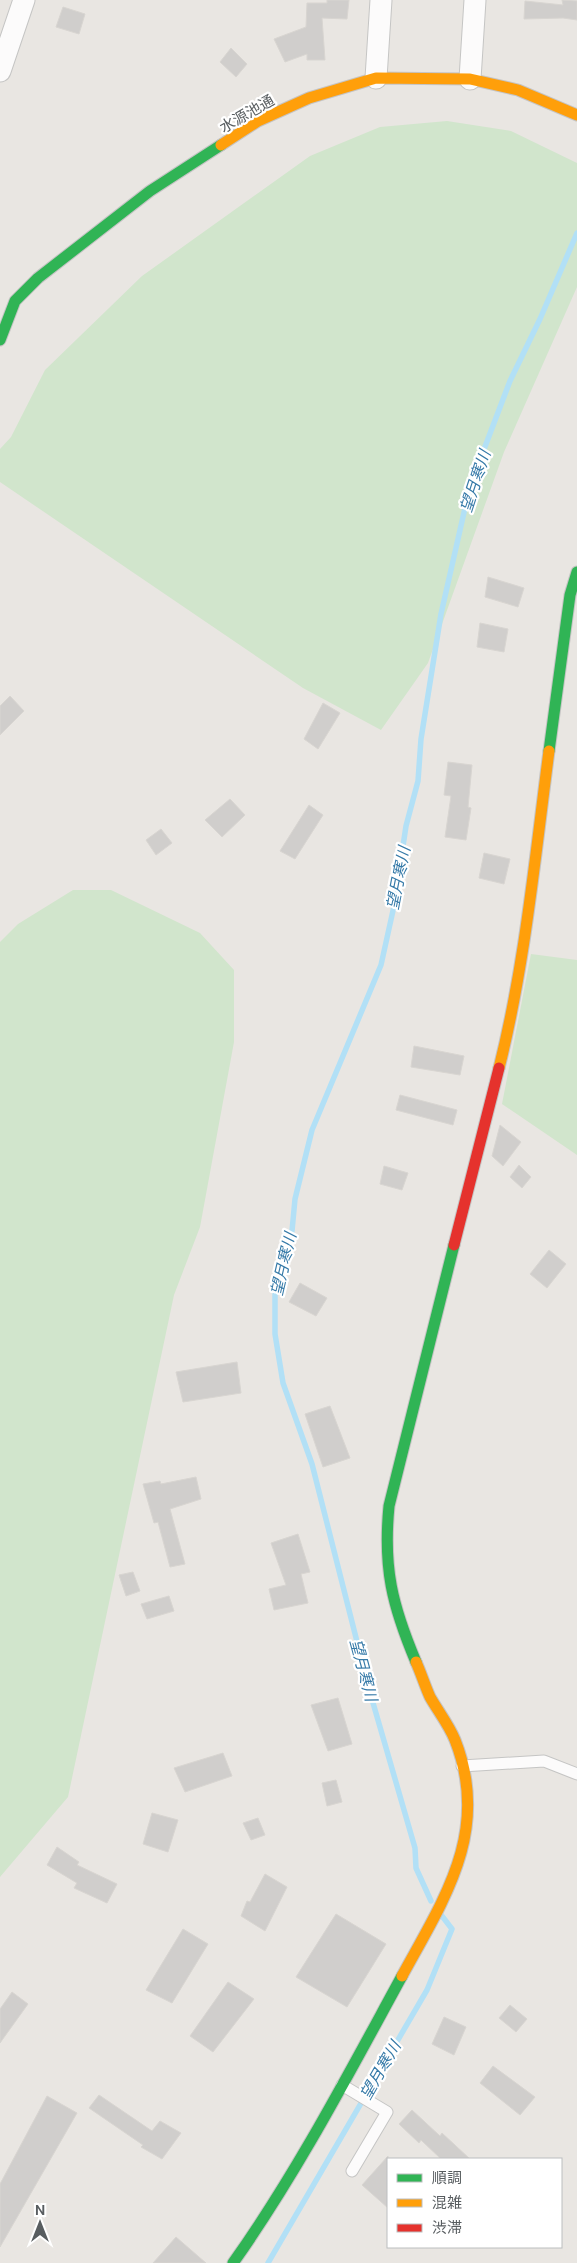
<svg xmlns="http://www.w3.org/2000/svg" width="577" height="2263" viewBox="0 0 577 2263" font-family="'DM Sans','Noto Sans JP',sans-serif">
<style>
.green{fill:#d1e5cc}
.lines{fill:none;stroke-linecap:round;stroke-linejoin:round}
.stream{stroke:#b2e0f6;stroke-width:5.5}
.building{fill:#d0cecc;stroke:#d8d5d1}
.lane-casing{stroke:#c5c5c4;stroke-width:13}
.street-casing{stroke:#c5c5c4;stroke-width:23}
.fast-casing{stroke:#c5c4c4;stroke-width:13}
.slow-casing{stroke:#c5c4c4;stroke-width:13}
.jam-casing{stroke:#c5c4c4;stroke-width:13}
.lane{stroke:#fcfbfb;stroke-width:11}
.street{stroke:#fcfbfb;stroke-width:21}
.fast{stroke:#30b455;stroke-width:11}
.slow{stroke:#ff9f0a;stroke-width:11}
.jam{stroke:#e5322d;stroke-width:11}
.labels{text-anchor:middle;stroke-width:4.5;stroke-linejoin:round;paint-order:stroke}
.street-label{font-size:15px;fill:#585d60;stroke:#fff}
.water-label{font-size:16px;font-style:italic;fill:#367aa8;stroke:#fff}
</style>
<rect width="100%" height="100%" fill="#e9e6e2"/>
<path class="green" d="M 447,121 L 511,131 L 577,163 L 577,287 L 504,452 L 428,663 L 381,730 L 303,688 L 0,482 L 0,449 L 11,437 L 45,370 L 142,276 L 310,156 L 380,127 Z
M 73,890 L 111,890 L 200,933 L 234,970 L 234,1042 L 200,1227 L 174,1295 L 68,1797 L 0,1877 L 0,942 L 18,924 Z
M 531,954 L 577,960 L 577,1155 L 502,1104 Z"/>
<g class="lines">
<path class="stream" d="M 431,1901 L 416,1868 L 415,1848 L 369,1689 L 312,1464 L 283,1383 L 275,1334 L 275,1292 L 292,1231 L 295,1199 L 312,1130 L 381,965 L 394,906 L 406,826 L 418,781 L 421,739 L 441,614 L 470,486 L 510,381 L 540,319 L 577,233
M 268,2263 L 427,1990 L 452,1929 L 442,1916"/>
</g>
<path class="building" d="M 327,0 L 349,0 L 347,19 L 322,18 L 325,60 L 307,60 L 307,54 L 285,62 L 274,39 L 306,27 L 307,3 L 327,3 Z
M 562,0 L 577,1 L 577,20 L 563,18 L 524,19 L 525,1 L 563,5 Z
M 63,7 L 85,14 L 79,34 L 56,27 Z
M 231,48 L 247,64 L 236,77 L 220,62 Z
M 488,577 L 524,588 L 518,607 L 485,597 Z
M 480,623 L 508,629 L 504,652 L 477,647 Z
M 10,696 L 24,711 L 0,735 L 0,706 Z
M 323,703 L 340,713 L 318,749 L 304,739 Z
M 448,762 L 472,765 L 468,807 L 471,808 L 466,840 L 445,837 L 451,796 L 444,795 Z
M 230,799 L 245,815 L 222,837 L 205,820 Z
M 309,805 L 323,815 L 295,859 L 280,851 Z
M 161,829 L 172,843 L 156,855 L 146,840 Z
M 484,853 L 510,859 L 504,884 L 479,878 Z
M 414,1046 L 464,1056 L 460,1075 L 411,1067 Z
M 400,1095 L 457,1110 L 453,1125 L 396,1110 Z
M 500,1125 L 521,1142 L 503,1166 L 492,1156 Z
M 519,1165 L 531,1177 L 522,1188 L 510,1177 Z
M 384,1166 L 408,1173 L 402,1190 L 380,1184 Z
M 549,1250 L 566,1264 L 547,1288 L 530,1274 Z
M 300,1283 L 327,1298 L 316,1316 L 289,1302 Z
M 237,1362 L 241,1393 L 183,1402 L 176,1372 Z
M 330,1406 L 350,1458 L 323,1467 L 305,1414 Z
M 196,1477 L 201,1499 L 170,1509 L 185,1564 L 170,1567 L 158,1522 L 154,1523 L 143,1484 L 160,1481 L 161,1484 Z
M 298,1534 L 310,1572 L 301,1574 L 308,1603 L 274,1610 L 269,1589 L 286,1585 L 271,1543 Z
M 133,1572 L 140,1591 L 126,1596 L 119,1575 Z
M 169,1596 L 174,1611 L 147,1619 L 141,1604 Z
M 338,1698 L 352,1744 L 328,1751 L 311,1705 Z
M 223,1753 L 232,1776 L 185,1792 L 174,1768 Z
M 336,1780 L 342,1802 L 327,1806 L 322,1783 Z
M 152,1813 L 178,1820 L 168,1852 L 143,1844 Z
M 258,1818 L 265,1835 L 251,1840 L 243,1823 Z
M 57,1847 L 79,1862 L 77,1865 L 117,1884 L 107,1903 L 74,1888 L 77,1883 L 47,1865 Z
M 265,1874 L 287,1887 L 265,1931 L 241,1916 L 247,1901 L 250,1902 Z
M 336,1914 L 386,1944 L 347,2007 L 296,1977 Z
M 183,1929 L 208,1944 L 172,2003 L 146,1990 Z
M 228,1982 L 254,1999 L 213,2052 L 190,2036 Z
M 12,1992 L 28,2004 L 0,2043 L 0,2009 Z
M 510,2005 L 527,2019 L 516,2032 L 499,2018 Z
M 444,2017 L 466,2027 L 454,2055 L 432,2044 Z
M 493,2066 L 535,2097 L 520,2115 L 480,2083 Z
M 99,2095 L 152,2131 L 160,2121 L 181,2133 L 162,2159 L 141,2147 L 143,2145 L 89,2108 Z
M 47,2096 L 77,2113 L 0,2247 L 0,2184 Z
M 412,2110 L 440,2136 L 442,2133 L 470,2159 L 441,2159 L 421,2140 L 419,2143 L 399,2124 Z
M 388,2156 L 388,2208 L 362,2185 Z
M 176,2237 L 206,2263 L 153,2263 Z"/>
<g class="lines">
<g class="lane-casing">
<path id="lane" d="M 462,1766 L 544,1761 L 577,1774
M 342,2085 L 387,2112 L 352,2171"/>
</g>
<g class="street-casing">
<path id="street" d="M 0,71 L 24,0
M 376,78 L 381,0
M 470,79 L 475,0"/>
</g>
<g class="fast-casing">
<path id="fast" d="M 0,340 L 15,301 L 38,278 L 150,191 L 221,145
M 549,751 L 570,595 L 577,572
M 416,1662 C 392,1605 383,1568 389,1506 L 454,1245
M 233,2263 C 297,2173 349,2073 402,1976"/>
</g>
<g class="slow-casing">
<path id="slow" d="M 221,145 L 258,121 L 309,98 L 376,78 L 470,79 L 518,90 L 577,115
M 499,1068 C 525,965 535,857 549,751
M 402,1976 C 444,1899 491,1831 455,1740 C 449,1725 438,1711 430,1697 C 425,1686 421,1673 416,1662"/>
</g>
<g class="jam-casing">
<path id="jam" d="M 454,1245 L 499,1068"/>
</g>
<use href="#lane" class="lane"/>
<use href="#street" class="street"/>
<use href="#fast" class="fast"/>
<use href="#slow" class="slow"/>
<use href="#jam" class="jam"/>
</g>
<g class="labels">
<g class="street-label">
<text transform="translate(247 114) rotate(-30)" y="5">水源池通</text>
</g>
<g class="water-label">
<text transform="translate(475 481) rotate(-72)" y="6">望月寒川</text>
<text transform="translate(398 878) rotate(-79)" y="6">望月寒川</text>
<text transform="translate(283 1264) rotate(-77)" y="6">望月寒川</text>
<text transform="translate(364 1670) rotate(75)" y="6">望月寒川</text>
<text transform="translate(380 2070) rotate(-60)" y="6">望月寒川</text>
</g>
</g>
<rect x="387" y="2158" width="175" height="90" fill="#ffffff" stroke="#bcbebf"/>
<rect x="397" y="2174" width="25" height="8" fill="#30b455" stroke="#bcbebf"/>
<text x="432" y="2183" font-size="15" fill="#585d60">順調</text>
<rect x="397" y="2199" width="25" height="8" fill="#ff9f0a" stroke="#bcbebf"/>
<text x="432" y="2208" font-size="15" fill="#585d60">混雑</text>
<rect x="397" y="2224" width="25" height="8" fill="#e5322d" stroke="#bcbebf"/>
<text x="432" y="2233" font-size="15" fill="#585d60">渋滞</text>
<g transform="translate(40 2223)" stroke="#ffffff" stroke-width="4" paint-order="stroke">
<path d="M0-4L9 19L0 12L-9 19Z" fill="#585d60"/>
<text y="-8" font-size="14" font-weight="bold" text-anchor="middle" fill="#585d60">N</text>
</g>
</svg>
